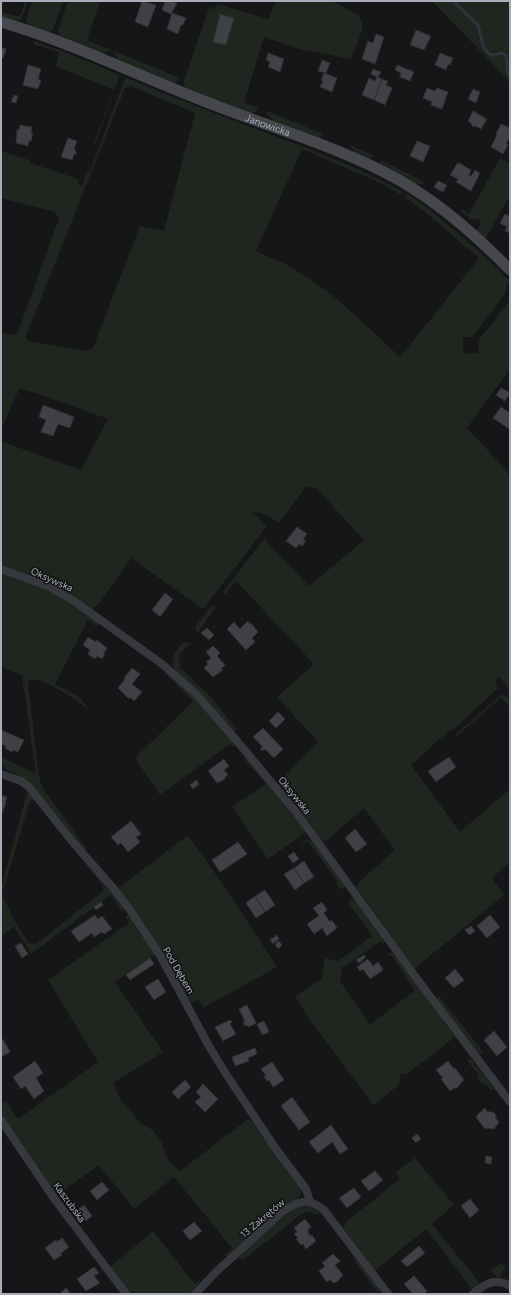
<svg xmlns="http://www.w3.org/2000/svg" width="511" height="1295" viewBox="0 0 511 1295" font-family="Figtree,sans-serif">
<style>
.green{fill:#1e261f;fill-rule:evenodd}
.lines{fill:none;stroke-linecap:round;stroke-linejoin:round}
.stream{stroke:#2c353c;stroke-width:3}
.building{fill:#404145;stroke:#303034}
.street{stroke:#37383d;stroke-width:8}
.secondary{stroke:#45474d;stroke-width:11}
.labels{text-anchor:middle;stroke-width:3;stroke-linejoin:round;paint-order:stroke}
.street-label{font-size:10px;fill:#a8adb8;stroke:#111113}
</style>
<rect width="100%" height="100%" fill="#161618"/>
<path class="green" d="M 25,1 L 28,1 L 21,20 L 14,21 L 1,17 L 1,12 L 16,16 L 21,15 Z
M 32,1 L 63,1 L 53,30 L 49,32 L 30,25 L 26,22 L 26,20 Z
M 68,1 L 100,1 L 87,40 L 111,50 L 110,51 L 104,53 L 99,52 L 59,35 L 58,31 Z
M 275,1 L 332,1 L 357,14 L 362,21 L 362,31 L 351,59 L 300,49 L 264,37 L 244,103 L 259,108 L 256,112 L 252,113 L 196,92 L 185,87 L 184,81 L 209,8 L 212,9 L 215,7 L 217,4 L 269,19 Z
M 432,1 L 510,1 L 510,82 Z
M 34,41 L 60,50 L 120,75 L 95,144 L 93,145 L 114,90 L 56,66 L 59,52 L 33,44 Z
M 114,51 L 180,78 L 176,82 L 173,83 L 121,61 C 118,59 114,56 114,51 Z
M 125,78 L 127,78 C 170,96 213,113 256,129 C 307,148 354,165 402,191 L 401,195 L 376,181 L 302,149 L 256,251 L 290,266 L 327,291 L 354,314 L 400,357 L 438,310 L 479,258 L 424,211 L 404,197 L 408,194 C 445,220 477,249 510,281 L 507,284 L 505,294 L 473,337 L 463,337 L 463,354 L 479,353 L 478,341 L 510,300 L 510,369 L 467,428 L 498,461 L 510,476 L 510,690 L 499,677 L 496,680 L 497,689 L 453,730 L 451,729 L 411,765 L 460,832 L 510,789 L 510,862 L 492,878 L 504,895 L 414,969 L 356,887 L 359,882 L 395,850 L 364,808 L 327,840 L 324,841 L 320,839 L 302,812 L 278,783 L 318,742 L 277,697 L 314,664 L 236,581 L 225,595 L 223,592 L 264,539 L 268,537 L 266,541 L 309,586 L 364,540 L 316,488 L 306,487 L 279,522 L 261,513 L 253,512 L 267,526 L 203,609 L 131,558 L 99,604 L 92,609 L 50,584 L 1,566 L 1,446 L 3,442 L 81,470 L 108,419 L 36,393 L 19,389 L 1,430 L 1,333 L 13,335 L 18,332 L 59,218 L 55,212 L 1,198 L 1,151 L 29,160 L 30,163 L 78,179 L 78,184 L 82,186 L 86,175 L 90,171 ZM 131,86 L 195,113 L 164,231 L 140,226 L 93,348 L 87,351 L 28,341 L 26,336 L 125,88 Z
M 267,111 L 323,134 L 319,138 L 274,121 L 266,114 Z
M 347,144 L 374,155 L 374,156 L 370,159 L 357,153 Z
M 500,158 L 510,163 L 510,195 L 485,240 L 476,231 L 481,223 L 478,219 L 470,219 L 461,211 L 461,208 L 469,214 Z
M 381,160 L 424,182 L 422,184 L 417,184 L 380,163 Z
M 1,572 L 49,590 L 98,621 L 97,627 L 88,620 L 55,684 L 79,697 L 91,711 C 80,703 42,676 30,680 L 28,683 L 39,777 L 43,789 L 87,849 L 85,851 C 64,827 43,800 20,778 C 12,770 1,771 1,757 L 36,774 L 22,675 L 1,667 Z
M 212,605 L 216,607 L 199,630 L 199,634 L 196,630 L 195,627 Z
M 184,642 L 187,642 L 192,645 L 188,645 L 179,656 L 180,668 L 205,691 L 237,729 L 233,733 L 175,670 C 169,659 176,650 184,642 Z
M 167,672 L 187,690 L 236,744 L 234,747 L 230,744 L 160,795 L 135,758 L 193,701 L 165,673 Z
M 501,695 L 504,695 L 510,699 L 510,708 L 501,697 L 457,736 L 456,734 Z
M 247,758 L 306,830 L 305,833 L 268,859 L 232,807 L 266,784 L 244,759 Z
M 28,789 L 36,800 L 30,801 L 2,894 L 14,920 L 29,943 L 36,944 L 103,891 L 103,886 L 65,837 L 107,886 L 123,908 L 122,912 L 110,895 L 31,954 L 14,927 L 1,936 L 1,889 Z
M 188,835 L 228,892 L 277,967 L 203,1008 L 199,1000 L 190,1004 L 117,889 Z
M 307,839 L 311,840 L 347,885 L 341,890 L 337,884 L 338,882 L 308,841 L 301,845 L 302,843 Z
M 355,897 L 386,941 L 383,944 L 381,941 L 342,968 L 340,981 L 370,1025 L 415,990 L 392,956 L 386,955 L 394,952 L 454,1036 L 451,1040 L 407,1074 L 401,1074 L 399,1085 L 373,1105 L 310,1020 L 295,997 L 322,978 L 325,958 L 338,961 L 372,936 L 348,902 Z
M 127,915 L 130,916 L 165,969 L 164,971 L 155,955 L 115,982 L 163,1052 L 113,1083 L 121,1101 L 132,1112 L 140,1123 L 151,1129 L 160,1139 L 169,1162 L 180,1171 L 247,1120 L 251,1120 L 301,1188 C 302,1194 300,1197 296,1201 L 227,1257 L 225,1255 L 232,1248 L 174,1177 L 134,1209 L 99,1165 L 57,1195 L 110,1267 L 153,1231 L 195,1284 L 201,1278 L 197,1286 L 190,1294 L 137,1294 L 134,1291 L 128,1294 L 71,1218 L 1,1116 L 1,1102 L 2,1103 L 6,1101 L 18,1119 L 98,1062 L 48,980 L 129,923 L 125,916 Z
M 439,996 L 483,1052 L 478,1056 L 436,1000 Z
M 466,1059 L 471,1059 L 494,1089 L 491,1091 L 487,1085 L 483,1084 L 478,1079 L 479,1076 Z
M 415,1158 L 454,1205 L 432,1224 L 478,1281 L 479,1284 L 472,1290 L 426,1229 L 375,1270 L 343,1228 L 345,1223 L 400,1179 L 395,1173 Z
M 300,1206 L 312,1207 L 320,1213 L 318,1214 L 307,1212 L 301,1214 L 242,1261 L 238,1256 L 286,1213 L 294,1208 Z
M 357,1258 L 379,1288 L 378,1293 L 353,1259 Z
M 500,1263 L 505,1267 L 500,1277 L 497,1277 L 491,1271 Z"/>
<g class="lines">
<path class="stream" d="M 453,1 L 478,25 L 483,46 L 489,54 L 494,55 L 502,53 L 506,56 C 508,63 505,70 510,76"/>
</g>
<path class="building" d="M 142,1 L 156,5 L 148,27 L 135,22 Z
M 165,1 L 170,1 L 177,3 L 171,14 L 162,10 Z
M 172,13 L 186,18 L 183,25 L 181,25 L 178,34 L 167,29 Z
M 220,14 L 234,18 L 226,45 L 213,42 Z
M 416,30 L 431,36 L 424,50 L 410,45 Z
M 376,34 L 384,37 L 375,64 L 362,59 L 368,41 L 373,43 Z
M 1,47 L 6,49 L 3,58 L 1,58 Z
M 268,53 L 284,59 L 280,72 L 268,67 L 270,62 L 266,60 Z
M 440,53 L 453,58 L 450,65 L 448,64 L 446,70 L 435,65 Z
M 322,60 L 330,63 L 326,73 L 318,71 Z
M 28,65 L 41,69 L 38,79 L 41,80 L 38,89 L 23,85 Z
M 397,65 L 414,72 L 410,81 L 400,77 L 401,73 L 395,70 Z
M 373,69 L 381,72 L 378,77 L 382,79 L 374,100 L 362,95 L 369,78 L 375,81 L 377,77 L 371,74 Z
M 324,73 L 337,78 L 332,92 L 320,87 L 323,81 L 321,80 Z
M 382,79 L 388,81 L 386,85 L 392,88 L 385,105 L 374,100 Z
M 427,88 L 435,91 L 437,88 L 448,92 L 442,109 L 431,105 L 432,102 L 423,98 Z
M 473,89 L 480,92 L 476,103 L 468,99 Z
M 14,95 L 18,96 L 16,103 L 11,102 Z
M 473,111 L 487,119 L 481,129 L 475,126 L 474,127 L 471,125 L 472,124 L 468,121 Z
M 501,124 L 510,128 L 510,137 L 506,144 L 508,145 L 503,154 L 491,147 L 497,135 L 496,134 Z
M 20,125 L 32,127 L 31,133 L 33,133 L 31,141 L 29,141 L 28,146 L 16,143 L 17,130 L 19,130 Z
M 68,138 L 77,141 L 74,149 L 76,151 L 76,154 L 74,154 L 72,160 L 61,157 Z
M 417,141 L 430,146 L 423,162 L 410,156 Z
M 459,163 L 471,170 L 469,175 L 471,176 L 475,170 L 480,173 L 471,191 L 456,182 L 458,179 L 450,175 L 457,164 Z
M 438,181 L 447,185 L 443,192 L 434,187 Z
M 505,214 L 510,216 L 510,233 L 505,231 L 507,227 L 500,223 Z
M 501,388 L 510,393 L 505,401 L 496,395 Z
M 43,405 L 74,417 L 70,428 L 58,424 L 53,436 L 41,432 L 46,420 L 39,417 Z
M 501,407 L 510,413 L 510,427 L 509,429 L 493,418 Z
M 297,527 L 307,534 L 303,539 L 306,541 L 302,546 L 299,544 L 296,548 L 286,541 Z
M 165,593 L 173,599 L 160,617 L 152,610 Z
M 248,621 L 250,624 L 252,624 L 258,632 L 252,638 L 255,642 L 246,650 L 227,629 L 234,622 L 240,629 Z
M 207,628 L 214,635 L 209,640 L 201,633 Z
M 88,637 L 96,642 L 97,640 L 107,648 L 104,653 L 104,655 L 103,658 L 100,658 L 97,656 L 95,659 L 88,654 L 90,650 L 83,645 Z
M 213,646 L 220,653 L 217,656 L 225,665 L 221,669 L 223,670 L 213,677 L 204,668 L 208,664 L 206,662 L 211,658 L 206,652 Z
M 132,668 L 140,674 L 132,684 L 142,692 L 134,701 L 130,697 L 129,699 L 118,688 L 125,679 L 124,678 Z
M 278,712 L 285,719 L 276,728 L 269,721 Z
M 263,728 L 283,749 L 274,758 L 265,749 L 262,751 L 260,749 L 263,747 L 253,737 Z
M 1,730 L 24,740 L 18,752 L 13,750 L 12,752 L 5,748 L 6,746 L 1,744 Z
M 449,757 L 456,767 L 436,782 L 428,771 Z
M 224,759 L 229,766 L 224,770 L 228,775 L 225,777 L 225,779 L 217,783 L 208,771 Z
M 196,780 L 199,784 L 193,789 L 190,785 Z
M 1,795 L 7,797 L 5,803 L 6,803 L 2,813 Z
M 131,821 L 141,834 L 136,837 L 140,842 L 128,852 L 121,843 L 118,845 L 111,837 Z
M 355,829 L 367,844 L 356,852 L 345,838 Z
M 238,842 L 247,854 L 220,872 L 212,860 Z
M 294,852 L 299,859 L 293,863 L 288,856 Z
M 304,861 L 314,877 L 304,883 L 294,868 Z
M 294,868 L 304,883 L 295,890 L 284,874 Z
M 265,890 L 275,905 L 265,912 L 255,896 Z
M 255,896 L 265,912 L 256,918 L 246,903 Z
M 101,902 L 103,905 L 96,910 L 94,907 Z
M 322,902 L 327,910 L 324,913 L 330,922 L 331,920 L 334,923 L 337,928 L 327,936 L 322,928 L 314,934 L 307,924 L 319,916 L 313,908 Z
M 95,915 L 98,919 L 102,916 L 112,929 L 104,934 L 102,932 L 94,937 L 92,933 L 79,942 L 71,931 Z
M 490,915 L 500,927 L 487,938 L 477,926 Z
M 471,926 L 475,931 L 470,935 L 465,930 Z
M 277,935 L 279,939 L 273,944 L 270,940 Z
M 279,941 L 282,945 L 278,949 L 275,944 Z
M 21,943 L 28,954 L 22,958 L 15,946 Z
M 364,955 L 366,957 L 359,963 L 356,960 Z
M 150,958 L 154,964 L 130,980 L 126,975 Z
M 368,959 L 373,966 L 378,962 L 383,970 L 370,979 L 363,969 L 360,971 L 357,967 Z
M 455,969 L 464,980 L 454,988 L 445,978 Z
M 158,979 L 166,992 L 154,1000 L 145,987 Z
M 247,1005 L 256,1023 L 249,1027 L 247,1025 L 245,1026 L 243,1022 L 245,1021 L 239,1009 Z
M 230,1020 L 232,1022 L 230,1024 L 236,1034 L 223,1041 L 215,1027 Z
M 264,1021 L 269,1032 L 262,1035 L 257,1024 Z
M 494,1031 L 507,1047 L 497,1056 L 484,1040 Z
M 1,1038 L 2,1040 L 3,1039 L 10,1052 L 1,1057 Z
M 255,1048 L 257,1054 L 248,1058 L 249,1061 L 235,1066 L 232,1057 Z
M 35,1061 L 43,1073 L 36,1078 L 44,1091 L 34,1099 L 25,1086 L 21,1089 L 13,1077 Z
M 448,1061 L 454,1069 L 455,1068 L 464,1080 L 460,1084 L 459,1086 L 457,1088 L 454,1088 L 450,1091 L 441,1079 L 443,1078 L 436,1070 Z
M 272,1062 L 284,1080 L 273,1087 L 269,1080 L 267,1081 L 264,1077 L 266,1076 L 261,1069 Z
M 185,1080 L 191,1087 L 178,1099 L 172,1092 Z
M 203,1084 L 218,1099 L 205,1112 L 195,1102 L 201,1097 L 196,1092 Z
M 292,1097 L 310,1122 L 299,1130 L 281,1106 Z
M 485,1108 L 488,1113 L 490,1111 L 492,1113 L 493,1112 L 497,1116 L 495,1117 L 499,1122 L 494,1129 L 484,1128 L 476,1117 L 478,1116 L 477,1115 Z
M 331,1125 L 348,1149 L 340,1154 L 332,1142 L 318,1153 L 309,1142 Z
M 417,1134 L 421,1139 L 416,1143 L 412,1138 Z
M 486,1156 L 492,1157 L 491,1164 L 485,1163 Z
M 375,1171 L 383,1180 L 369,1191 L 361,1181 Z
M 102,1182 L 109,1190 L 97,1200 L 90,1191 Z
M 354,1188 L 361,1197 L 347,1208 L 339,1198 Z
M 470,1199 L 479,1210 L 470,1218 L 461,1206 Z
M 84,1205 L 92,1216 L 86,1221 L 77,1210 Z
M 305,1219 L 311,1227 L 307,1230 L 309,1231 L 308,1232 L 310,1236 L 312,1235 L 316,1241 L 306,1249 L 303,1244 L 301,1245 L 296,1239 L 298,1238 L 294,1234 L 297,1232 L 294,1228 Z
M 194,1222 L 202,1231 L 190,1240 L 183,1231 Z
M 62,1238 L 69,1247 L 61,1253 L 62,1255 L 54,1260 L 45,1248 L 56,1240 L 57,1242 Z
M 419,1246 L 425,1253 L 407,1267 L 401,1261 Z
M 333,1254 L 340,1261 L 335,1265 L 343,1275 L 337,1282 L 333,1283 L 330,1279 L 328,1282 L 326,1281 L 319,1271 L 325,1266 L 322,1263 Z
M 94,1267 L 99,1273 L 94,1276 L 100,1283 L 86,1291 L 77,1279 Z
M 414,1276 L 427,1291 L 424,1294 L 410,1294 L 412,1293 L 404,1284 Z
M 66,1288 L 71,1294 L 59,1294 Z"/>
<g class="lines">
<path class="street" d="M 1,569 L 50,587 L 74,601 L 162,664 L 194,692 L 237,741 L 296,812 L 417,979 L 510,1102
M 1,774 L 21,781 L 29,787 L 71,840 L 114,889 L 130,910 L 161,957 L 210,1048 L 228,1077 L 276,1149 L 306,1189 L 310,1202
M 1,1120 L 53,1197 L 126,1294
M 195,1294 L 217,1271 L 283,1211 C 299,1201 308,1197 324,1210 L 388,1294
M 473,1294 C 484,1284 496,1277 510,1286"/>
<path class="secondary" id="s1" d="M 1,22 C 71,42 136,75 204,101 C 264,125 327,143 384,172 C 432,196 473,232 510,270"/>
</g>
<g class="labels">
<g class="street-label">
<text dy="4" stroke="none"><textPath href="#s1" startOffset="286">Janowicka</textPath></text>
<text transform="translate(52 579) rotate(24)" y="4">Oksywska</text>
<text transform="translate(295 795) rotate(51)" y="4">Oksywska</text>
<text transform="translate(179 970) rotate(60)" y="4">Pod Dębem</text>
<text transform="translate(70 1202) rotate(54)" y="4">Kaszubska</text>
<text transform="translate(262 1218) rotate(-40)" y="4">13 Zakrętów</text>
</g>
</g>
<rect width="511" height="1295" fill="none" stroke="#a8adb8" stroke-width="4"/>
</svg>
